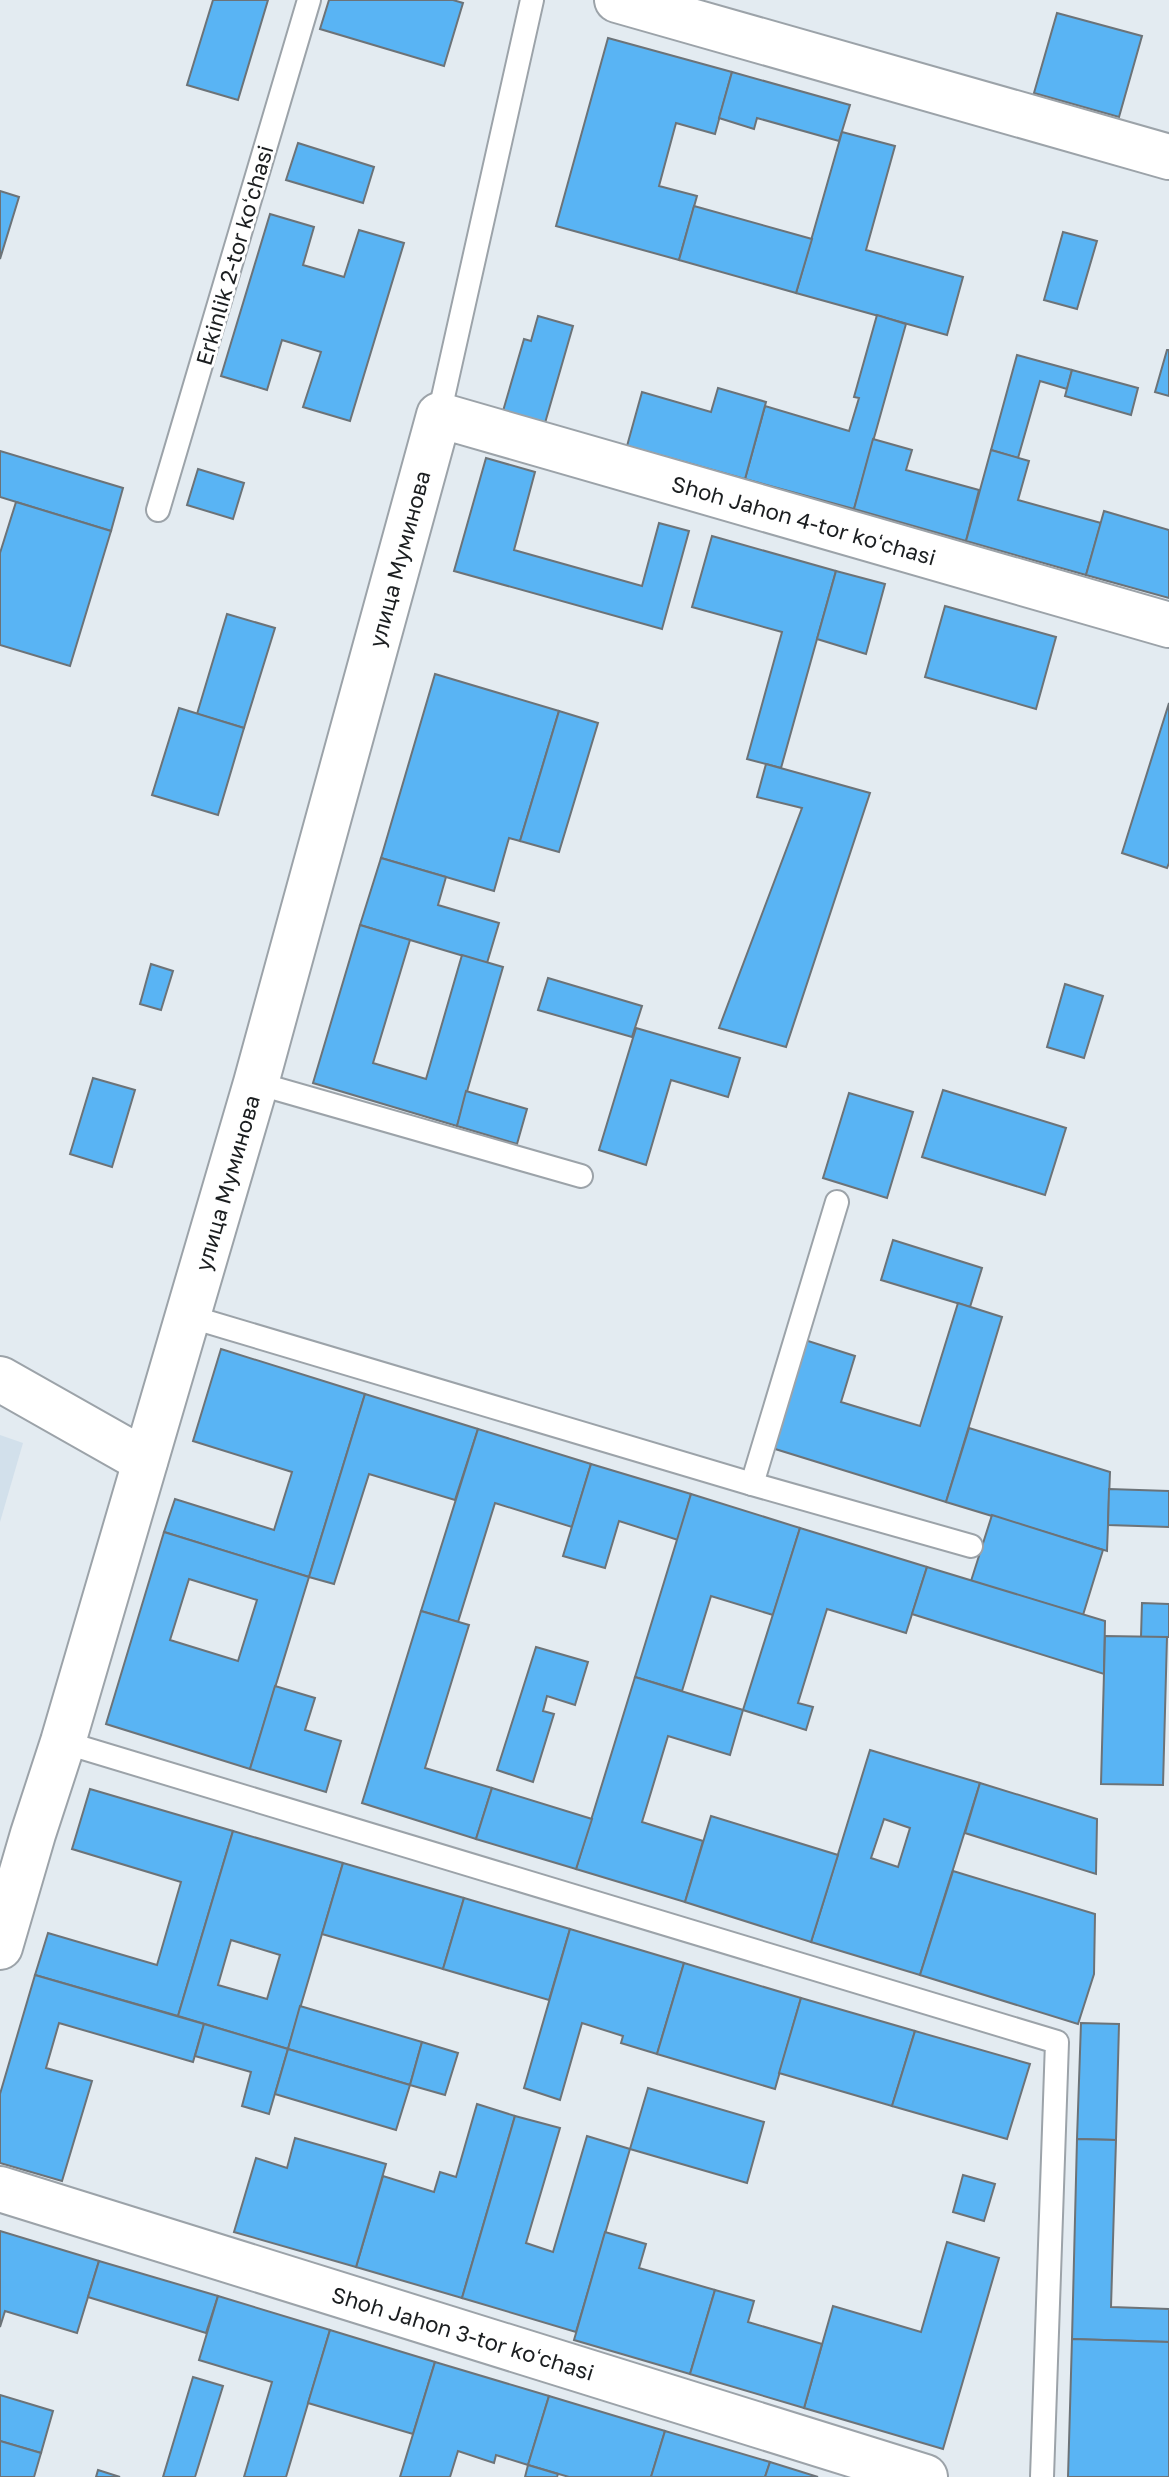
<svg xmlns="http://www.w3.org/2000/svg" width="1169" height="2477" font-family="'Golos Text',sans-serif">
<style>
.built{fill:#d2e0eb}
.building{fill:#59b4f4;stroke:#6c7378;stroke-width:2;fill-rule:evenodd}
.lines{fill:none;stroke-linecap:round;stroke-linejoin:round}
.lane-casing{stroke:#9ca3a9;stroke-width:26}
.street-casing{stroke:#9ca3a9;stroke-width:48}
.lane{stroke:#fff;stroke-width:22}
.street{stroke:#fff;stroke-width:44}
.labels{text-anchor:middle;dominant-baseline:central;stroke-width:6;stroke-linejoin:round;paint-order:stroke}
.street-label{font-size:22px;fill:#1b1e20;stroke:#fff}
</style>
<rect width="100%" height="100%" fill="#e3ebf1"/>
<path class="built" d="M0 1435 23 1443 0 1522Z"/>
<g class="building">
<path d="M213 0H268L238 100 187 85Z"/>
<path d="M329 0H453L463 3 444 66 320 29Z"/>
<path d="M1057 13 1142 36 1119 117 1034 93Z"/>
<path d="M608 38 732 72 715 134 676 123 659 186 697 196 679 260 556 226Z"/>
<path d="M732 72 850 105 839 141 757 118 754 129 719 118Z"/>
<path d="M842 132 895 146 866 250 963 277 947 335 796 293Z"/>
<path d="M298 143 374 167 363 203 286 180Z"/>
<path d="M0 191 19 197 0 259Z"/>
<path d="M694 206 812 239 796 293 679 260Z"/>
<path d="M270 214 314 227 303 265 344 277 359 230 404 243 350 421 303 407 321 352 282 340 267 390 221 376Z"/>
<path d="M1063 232 1097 241 1077 309 1044 300Z"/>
<path d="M877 315 906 324 854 509 745 479 765 406 849 431 859 398 854 397Z"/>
<path d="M538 316 573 326 545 423 503 411 524 339 531 341Z"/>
<path d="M1167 350H1169V396L1155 392Z"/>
<path d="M1017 355 1072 370 1067 389 1040 381 1018 458 991 450Z"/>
<path d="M1072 370 1138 388 1131 415 1065 396Z"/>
<path d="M718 388 766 402 745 479 627 446 642 392 711 412Z"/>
<path d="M873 439 912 450 906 470 979 490 966 541 854 509Z"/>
<path d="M991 450 1029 461 1018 500 1101 523 1086 575 966 541Z"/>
<path d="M0 451 123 488 111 531 0 497Z"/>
<path d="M486 458 535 472 514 550 642 586 659 523 689 531 662 629 454 571Z"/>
<path d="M198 469 244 483 233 519 187 505Z"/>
<path d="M16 502 111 531 70 666 0 645V553Z"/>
<path d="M1104 511 1169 530V598L1086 575Z"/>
<path d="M712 536 836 571 781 768 747 759 782 632 692 607Z"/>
<path d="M836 571 885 584 866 654 817 639Z"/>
<path d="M945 606 1056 637 1036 709 925 677Z"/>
<path d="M227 614 275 628 244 728 197 714Z"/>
<path d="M435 674 559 711 520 841 509 838 494 891 381 858Z"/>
<path d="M1169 703V863L1167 868 1122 853Z"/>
<path d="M179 708 244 728 218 815 152 795Z"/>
<path d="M559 711 598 723 559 852 520 841Z"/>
<path d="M766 764 870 793 786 1047 719 1028 802 808 757 797Z"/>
<path d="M381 858 446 877 438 905 499 923 487 963 360 925Z"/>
<path d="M360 925 410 940 373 1063 426 1079 462 955 503 967 457 1126 313 1083Z"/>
<path d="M151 964 173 971 161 1010 140 1004Z"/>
<path d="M548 978 642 1006 632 1037 538 1010Z"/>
<path d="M1065 984 1103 996 1084 1058 1047 1047Z"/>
<path d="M636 1028 740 1058 728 1097 671 1080 646 1165 599 1150Z"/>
<path d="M93 1078 135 1090 112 1167 70 1154Z"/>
<path d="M943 1090 1066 1128 1045 1195 922 1157Z"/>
<path d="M466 1091 527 1109 517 1144 457 1126Z"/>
<path d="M849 1093 913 1112 887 1198 823 1178Z"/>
<path d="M893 1240 982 1268 970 1307 881 1280Z"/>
<path d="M958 1303 1002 1317 946 1502 772 1448 805 1340 855 1356 841 1402 920 1426Z"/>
<path d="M221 1349 365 1394 309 1577 164 1532 175 1499 274 1530 292 1472 193 1441Z"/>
<path d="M365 1394 478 1429 455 1500 369 1474 334 1584 309 1577Z"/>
<path d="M969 1428 1110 1472 1107 1551 946 1502Z"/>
<path d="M478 1429 591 1464 572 1527 495 1503 458 1622 421 1611Z"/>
<path d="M591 1464 691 1494 678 1540 619 1521 605 1568 563 1556Z"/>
<path d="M1109 1489 1169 1491V1527L1108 1525Z"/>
<path d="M691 1494 800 1528 773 1615 711 1596 682 1691 635 1677Z"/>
<path d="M992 1515 1103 1550 1083 1615 971 1581Z"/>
<path d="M800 1528 927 1567 906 1633 827 1609 798 1703 813 1707 806 1730 743 1710Z"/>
<path d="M164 1532 309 1577 250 1769 106 1724ZM189 1579 257 1600 238 1661 170 1640Z"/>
<path d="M927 1567 1105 1621 1104 1674 912 1614Z"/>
<path d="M1142 1603 1169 1604V1637H1141Z"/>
<path d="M421 1611 469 1625 425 1768 492 1788 476 1839 362 1803Z"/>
<path d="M1105 1636 1167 1637 1163 1785 1101 1784Z"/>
<path d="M536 1647 588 1662 575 1705 547 1696 543 1711 554 1714 533 1782 497 1770Z"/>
<path d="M635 1677 743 1710 730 1755 668 1736 642 1822 703 1841 685 1902 576 1869Z"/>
<path d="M275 1686 315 1698 305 1730 341 1741 326 1792 250 1769Z"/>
<path d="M870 1750 980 1783 920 1975 811 1942ZM884 1819 910 1828 898 1867 871 1858Z"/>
<path d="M980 1783 1097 1819 1096 1874 965 1833Z"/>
<path d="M492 1788 592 1819 576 1869 476 1839Z"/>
<path d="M90 1789 233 1831 178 2016 35 1975 48 1933 157 1965 181 1882 72 1849Z"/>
<path d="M711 1816 838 1855 811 1942 685 1902Z"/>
<path d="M233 1831 343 1863 288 2049 178 2016ZM231 1940 280 1955 267 1999 218 1985Z"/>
<path d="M343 1863 464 1898 443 1969 322 1934Z"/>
<path d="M953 1871 1095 1914 1094 1974 1078 2024 920 1975Z"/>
<path d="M464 1898 570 1929 549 2000 443 1969Z"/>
<path d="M570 1929 684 1963 657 2054 621 2043 623 2036 582 2023 560 2100 524 2088Z"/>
<path d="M684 1963 801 1998 775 2089 657 2054Z"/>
<path d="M35 1975 204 2024 193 2062 59 2023 46 2068 92 2081 62 2181 0 2163V2094Z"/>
<path d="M801 1998 915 2031 892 2106 779 2073Z"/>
<path d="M300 2006 422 2042 410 2085 288 2049Z"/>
<path d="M1081 2023 1119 2024 1116 2140 1077 2139Z"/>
<path d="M204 2024 288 2049 269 2114 242 2106 251 2072 195 2056Z"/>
<path d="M915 2031 1030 2064 1007 2139 892 2106Z"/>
<path d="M422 2042 458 2053 445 2095 410 2085Z"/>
<path d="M288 2049 410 2085 396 2130 275 2094Z"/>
<path d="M648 2088 764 2122 747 2183 630 2149Z"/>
<path d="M477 2104 515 2116 462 2298 356 2267 383 2176 434 2192 440 2172 456 2177Z"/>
<path d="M515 2116 560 2128 526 2243 553 2252 587 2136 630 2149 576 2332 462 2298Z"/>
<path d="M295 2138 386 2164 356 2267 234 2232 256 2158 287 2168Z"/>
<path d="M1077 2139 1116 2140 1111 2307 1169 2309V2342L1072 2339Z"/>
<path d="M963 2175 995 2184 984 2221 953 2212Z"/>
<path d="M0 2231 99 2261 77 2333 5 2311 0 2327Z"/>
<path d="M605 2232 646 2244 639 2268 715 2290 690 2374 574 2340Z"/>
<path d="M947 2242 999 2258 943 2449 804 2408 833 2306 921 2332Z"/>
<path d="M99 2261 218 2296 206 2333 88 2297Z"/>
<path d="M715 2290 754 2301 748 2322 822 2344 804 2408 690 2374Z"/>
<path d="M218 2296 330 2330 286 2477H244L272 2382 199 2360Z"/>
<path d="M330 2330 435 2362 413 2434 308 2403Z"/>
<path d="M1072 2339 1169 2342V2477H1068Z"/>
<path d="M435 2362 549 2396 528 2465 496 2455 494 2463 458 2451 450 2477H400Z"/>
<path d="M193 2377 223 2386 195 2477H163Z"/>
<path d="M0 2395 53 2411 41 2453 0 2441Z"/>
<path d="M549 2396 665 2431 651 2477H569L528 2465Z"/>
<path d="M665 2431 770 2462 765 2477H651Z"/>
<path d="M0 2441 41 2453 34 2477H0Z"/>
<path d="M770 2462 818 2477H765Z"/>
<path d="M528 2465 558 2474 557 2477H525Z"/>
<path d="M98 2470 120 2477H96Z"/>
</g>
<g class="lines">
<defs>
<g id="lane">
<path d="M439 415 532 0"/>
<path d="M158 510 309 0"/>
<path d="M256 1083 581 1176"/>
<path d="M188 1316 752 1484 971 1546"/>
<path d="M752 1484 837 1202"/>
<path d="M63 1742 1057 2042 1042 2477"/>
</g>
<g id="street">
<path d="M617 0 1169 157"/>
<path d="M0 1379 145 1461"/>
<path d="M0 1947 33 1834 63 1742 256 1083 439 415 1169 625"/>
<path d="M0 2189 925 2477"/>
</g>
</defs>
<use href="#lane" class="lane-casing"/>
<use href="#street" class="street-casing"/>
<use href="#lane" class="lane"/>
<use href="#street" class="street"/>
</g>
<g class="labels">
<g class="street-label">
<text transform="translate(234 255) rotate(-74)">Erkinlik 2-tor koʻchasi</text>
<text transform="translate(804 520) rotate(16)">Shoh Jahon 4-tor koʻchasi</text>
<text transform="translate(399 559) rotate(-75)">улица Муминова</text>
<text transform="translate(227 1183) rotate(-74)">улица Муминова</text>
<text transform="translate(463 2333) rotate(17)">Shoh Jahon 3-tor koʻchasi</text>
</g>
</g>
</svg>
